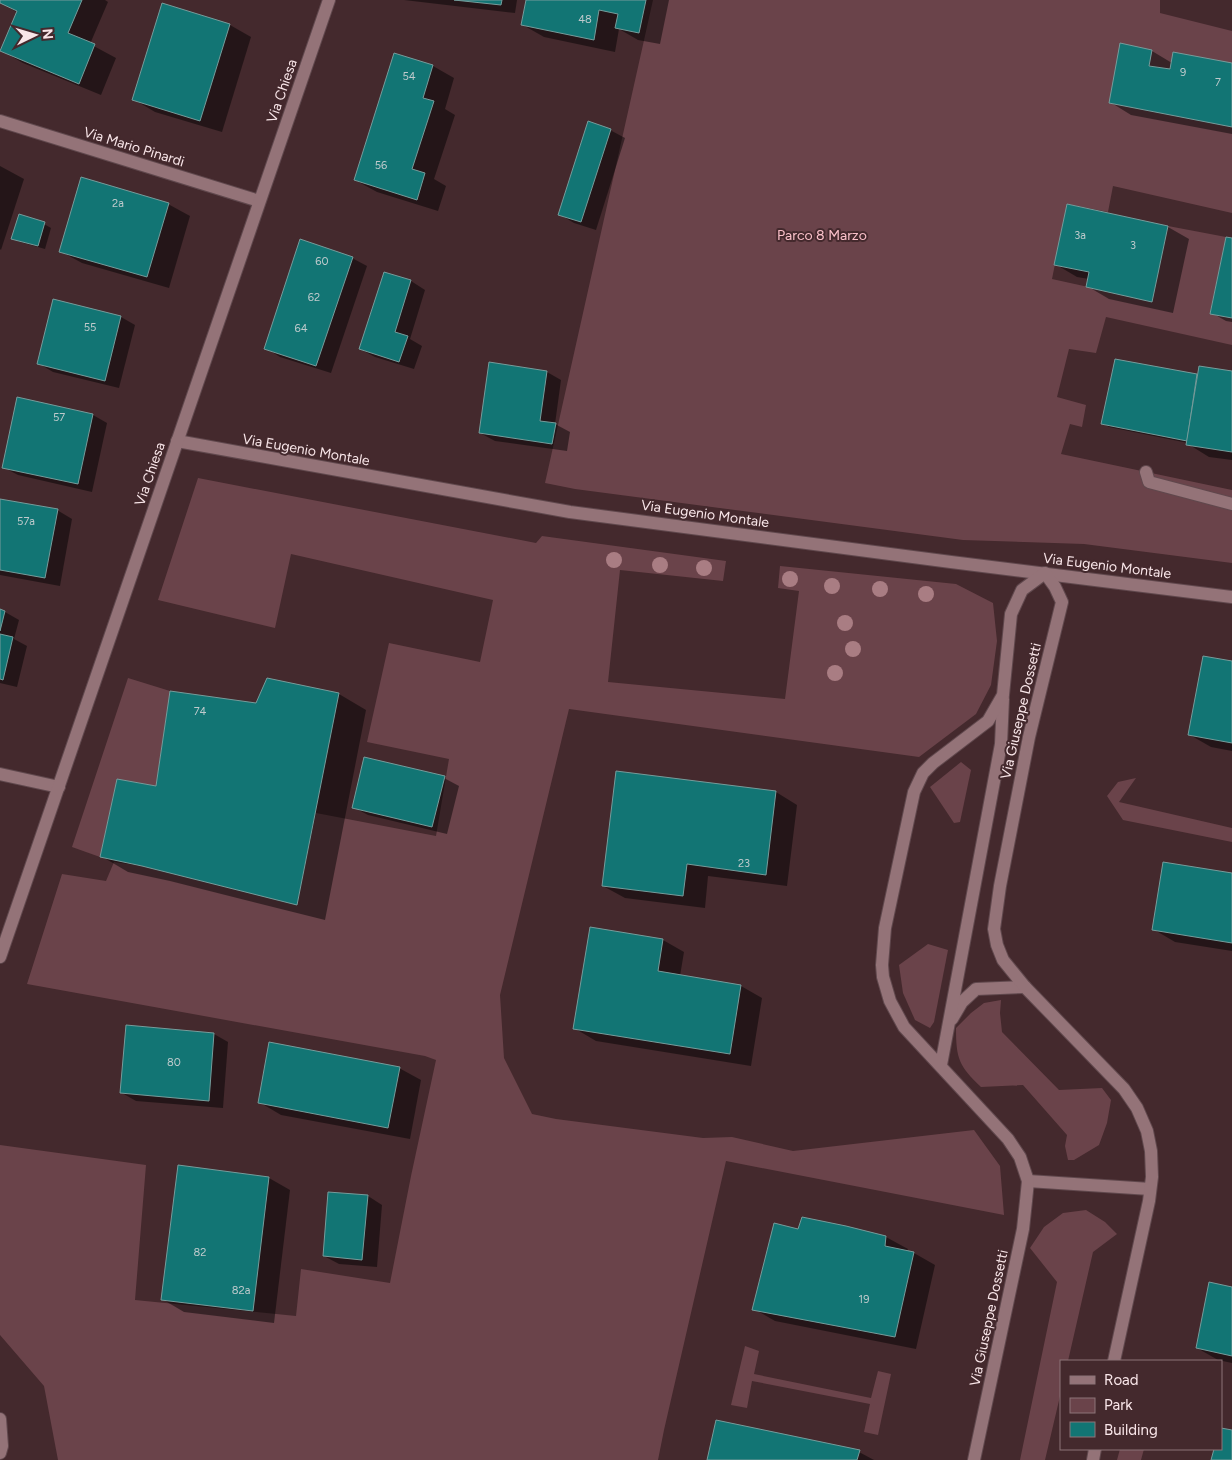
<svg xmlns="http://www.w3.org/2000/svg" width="1232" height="1460" font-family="Figtree,sans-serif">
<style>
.green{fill:#6a434a}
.shadow{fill:#0007}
.building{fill:#127574;stroke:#769c9b}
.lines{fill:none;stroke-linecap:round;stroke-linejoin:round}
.lane-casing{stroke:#60484d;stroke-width:14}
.street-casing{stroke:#60484d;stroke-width:14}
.lane{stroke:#947378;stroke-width:12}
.street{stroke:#947378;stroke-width:12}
.tree{fill:#a97d83}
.labels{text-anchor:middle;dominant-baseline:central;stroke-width:4;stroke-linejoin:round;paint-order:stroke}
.number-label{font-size:11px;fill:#bfcacc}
.street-label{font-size:14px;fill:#f9e6e9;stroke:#44292d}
.park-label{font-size:14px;fill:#fbc1ca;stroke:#44292d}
</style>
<rect width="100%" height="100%" fill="#44292d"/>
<g class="green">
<path d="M653 0H1160V13L1232 31V213L1113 186 1108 212 1067 204 1052 279 1152 301 1168 226 1226 237 1210 313 1232 318V345L1106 317 1096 353 1069 349 1057 397 1086 405 1082 427 1070 424 1061 454 1232 490V563L1084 544 963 540 575 489 545 483Z"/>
<path d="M198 478 536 543 542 536 726 561 723 581 620 570 608 682 785 699 799 591 778 588 780 566 956 584 993 603 997 641 991 685 976 714 919 757 569 709 500 995 504 1058 532 1114 556 1119 703 1138 732 1137 793 1151 974 1130 1000 1166 1004 1215 726 1161 664 1430 658 1460H58L44 1386 0 1335V1145L146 1165 135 1300 296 1316 301 1269 390 1283 411 1176 436 1060 425 1056 27 984 62 874 106 881 114 862 142 866 297 905 316 813 436 836 449 759 367 742 389 643 480 662 493 600 291 554 275 628 158 600Z"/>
<path d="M128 678 170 691 156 786 117 779 100 857 72 847Z"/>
<path d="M961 762 971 770 960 822 954 823 930 787Z"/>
<path d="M1136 778 1119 802 1232 828V842L1123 820 1107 796 1118 782Z"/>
<path d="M928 944 948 950 934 1022 930 1028 915 1020 903 993 899 965Z"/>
<path d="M1001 1000 1000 1013 1002 1032 1059 1090 1102 1088 1111 1100 1107 1123 1099 1145 1074 1160H1068L1065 1146 1067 1135 1023 1085 981 1087C959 1066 956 1059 956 1028L971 1013 984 1003Z"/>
<path d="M1086 1210 1105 1222 1117 1234 1093 1252 1068 1361H1061V1392L1045 1460H1020L1057 1282 1030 1248 1044 1227 1063 1213Z"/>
<path d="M745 1346 759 1351 754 1374 871 1398 878 1371 891 1374 878 1435 864 1432 870 1404 752 1381 747 1408 731 1405Z"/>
<path d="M1120 1449H1144L1141 1460H1117Z"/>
</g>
<g class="shadow">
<path d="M0 0H105L108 2 90 44 116 58 101 95 23 63 2 51 18 13 0 2Z"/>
<path d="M404 0H517L515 13Z"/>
<path d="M528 0H669L660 44 638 40 619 29 615 52 544 37 523 25Z"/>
<path d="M163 4 230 25 251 37 222 132 155 112 133 99Z"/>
<path d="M1152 51 1172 63 1232 65V134L1131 115 1110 102Z"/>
<path d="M395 54 433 66 454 78 445 109 455 115 434 179 446 186 438 211 377 192 355 180Z"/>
<path d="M610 130 625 138 596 230 574 223 559 214Z"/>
<path d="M0 166 24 179 1 250 0 249Z"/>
<path d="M168 204 190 216 169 288 82 263 60 251Z"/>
<path d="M1068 205 1168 227 1189 239 1173 313 1109 299 1087 286 1089 279 1077 277 1055 264Z"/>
<path d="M44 224 51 228 45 249 20 242 13 238Z"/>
<path d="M1232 239V322L1226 321 1212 313Z"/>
<path d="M352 258 367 266 331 373 280 357 266 348Z"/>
<path d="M384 273 411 281 425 290 410 339 422 346 414 369 375 357 360 349Z"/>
<path d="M121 317 135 325 119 388 53 372 38 363Z"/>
<path d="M1116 360 1198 376 1232 372V460L1209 457 1188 444V443L1109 427 1102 423Z"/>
<path d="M547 372 561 380 555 424 570 432 567 451 495 441 480 433Z"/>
<path d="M93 415 107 423 92 492 18 475 3 467Z"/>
<path d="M0 500 57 510 72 519 60 586 0 575Z"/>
<path d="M0 611 5 612 19 620 14 639 27 646 17 687 0 683Z"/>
<path d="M1232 662V751L1211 747 1190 735Z"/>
<path d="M339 694 366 710 325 920 170 881 128 872 101 856 157 787 257 704Z"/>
<path d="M444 778 459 786 447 834 368 815 353 807Z"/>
<path d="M776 792 797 805 787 886 708 876 705 908 625 898 603 886Z"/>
<path d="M1232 874V951L1175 942 1153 929Z"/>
<path d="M663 940 684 952 680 976 741 986 762 998 751 1066 596 1041 574 1028Z"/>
<path d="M214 1034 228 1042 223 1108 136 1101 122 1093Z"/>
<path d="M399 1068 421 1080 410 1139 281 1115 259 1102Z"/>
<path d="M179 1166 269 1178 290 1190 274 1323 184 1312 162 1299Z"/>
<path d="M329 1193 368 1196 382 1205 377 1267 339 1264 324 1256Z"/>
<path d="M803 1219 886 1237 908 1249 907 1252 914 1253 935 1265 916 1349 775 1321 754 1309 799 1231Z"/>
<path d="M1232 1288V1363L1218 1360 1197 1348Z"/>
<path d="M859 1452 874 1460H708Z"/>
</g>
<g class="building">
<path d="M0 0H82L68 33 95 44 79 84 0 51 17 11 0 3Z"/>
<path d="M454 0H502L501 5Z"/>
<path d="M526 0H646L639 33 615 28 618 14 599 10 594 40 521 25Z"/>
<path d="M162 3 230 24 200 121 132 100Z"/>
<path d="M1120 43 1152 50 1149 66 1170 69 1173 52 1232 63V127L1109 103Z"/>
<path d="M394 53 433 65 423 98 434 101 412 169 425 173 417 200 354 180Z"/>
<path d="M588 121 611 129 581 222 558 215Z"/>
<path d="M81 177 169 203 147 277 59 252Z"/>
<path d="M1067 204 1168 226 1152 302 1086 287 1089 272 1054 265Z"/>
<path d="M19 214 45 222 38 246 11 239Z"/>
<path d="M1226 237 1232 238V318L1210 314Z"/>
<path d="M300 239 353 257 316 366 264 349Z"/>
<path d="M384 272 411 280 395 332 408 336 399 362 359 349Z"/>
<path d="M53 299 121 316 105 381 37 364Z"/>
<path d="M1115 359 1197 374 1187 441 1101 424Z"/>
<path d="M489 362 547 371 540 421 556 423 552 444 479 433Z"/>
<path d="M1199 366 1232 371V452L1186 445Z"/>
<path d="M17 397 93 414 78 484 2 468Z"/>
<path d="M0 499 58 509 45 578 0 570Z"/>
<path d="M0 609 5 611 0 631Z"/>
<path d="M0 634 13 637 3 680 0 679Z"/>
<path d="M1203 656 1232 661V743L1188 735Z"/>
<path d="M267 678 339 693 297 905 142 866 100 857 117 779 156 786 170 691 256 703Z"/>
<path d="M364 757 445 776 432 827 352 808Z"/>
<path d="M616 771 776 791 766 875 687 864 683 896 602 886Z"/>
<path d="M1163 862 1232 873V943L1152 930Z"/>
<path d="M590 927 663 939 658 971 741 985 730 1054 573 1029Z"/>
<path d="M126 1025 214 1033 209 1101 120 1093Z"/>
<path d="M269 1042 400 1067 388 1128 258 1103Z"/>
<path d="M178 1165 269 1177 253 1311 161 1300Z"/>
<path d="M328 1192 368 1195 362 1260 323 1256Z"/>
<path d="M802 1217 846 1226 886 1236 885 1246 914 1252 895 1337 752 1310 774 1223 798 1229Z"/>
<path d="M1209 1282 1232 1287V1356L1196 1348Z"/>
<path d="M716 1420 860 1450 857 1460H707Z"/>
<path d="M1221 1428 1232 1430V1460H1211L1214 1449H1221Z"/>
</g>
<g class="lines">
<defs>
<path id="lane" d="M1146 472 1149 482 1232 504"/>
<g id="street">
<path d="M0 121 259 201"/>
<path d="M177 441 570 512 951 562 1232 597"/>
<path d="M0 774 59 787"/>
<path d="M0 957 329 0"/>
<path d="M952 1019 962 1002 976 989 1025 987"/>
<path d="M941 1065 1001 744 1003 699"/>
<path d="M1028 1181 1150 1189"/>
<path d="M0 1419 2 1446 0 1453"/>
<path d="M974 1460 1023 1229 1026 1201 1028 1181 1020 1157 1008 1139 904 1027 890 1001 883 977 882 965 885 928 914 792 923 773 933 763 988 721 1003 695 1011 614 1022 590 1045 573 1055 587 1062 602 1029 737 1000 886 994 929 997 945 1003 960 1025 987 1124 1089 1137 1108 1147 1131 1151 1151 1152 1177 1149 1201 1114 1361"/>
<path d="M1093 1460 1095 1449"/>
</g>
</defs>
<use href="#lane" class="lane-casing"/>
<use href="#street" class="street-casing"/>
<use href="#lane" class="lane"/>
<use href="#street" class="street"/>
</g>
<g class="tree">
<circle cx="614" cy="560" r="8"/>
<circle cx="660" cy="565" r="8"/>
<circle cx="704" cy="568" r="8"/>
<circle cx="790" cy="579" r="8"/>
<circle cx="832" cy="586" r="8"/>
<circle cx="880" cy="589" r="8"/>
<circle cx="926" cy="594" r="8"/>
<circle cx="845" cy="623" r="8"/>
<circle cx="853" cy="649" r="8"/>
<circle cx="835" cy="673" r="8"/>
</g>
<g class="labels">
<g class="number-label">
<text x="585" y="19">48</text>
<text x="1183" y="72">9</text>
<text x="409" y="76">54</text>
<text x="1218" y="82">7</text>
<text x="381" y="165">56</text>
<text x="118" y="203">2a</text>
<text x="1080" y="235">3a</text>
<text x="1133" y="245">3</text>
<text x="322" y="261">60</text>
<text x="314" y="297">62</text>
<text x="90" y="327">55</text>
<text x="301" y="328">64</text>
<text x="59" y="417">57</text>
<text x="26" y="521">57a</text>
<text x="200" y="711">74</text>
<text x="744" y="863">23</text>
<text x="174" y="1062">80</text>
<text x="200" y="1252">82</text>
<text x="241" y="1290">82a</text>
<text x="864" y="1299">19</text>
</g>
<g class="street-label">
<text transform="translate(282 91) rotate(-71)">Via Chiesa</text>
<text transform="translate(134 147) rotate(17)">Via Mario Pinardi</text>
<text transform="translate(306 450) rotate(10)">Via Eugenio Montale</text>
<text transform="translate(150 474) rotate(-71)">Via Chiesa</text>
<text transform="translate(705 514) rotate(8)">Via Eugenio Montale</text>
<text transform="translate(1107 566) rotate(7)">Via Eugenio Montale</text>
<text transform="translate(1021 711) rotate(-77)">Via Giuseppe Dossetti</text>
<text transform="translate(989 1318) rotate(-78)">Via Giuseppe Dossetti</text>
</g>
<g class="park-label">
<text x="822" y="235">Parco 8 Marzo</text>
</g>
</g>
<rect x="1060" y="1360" width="162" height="90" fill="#44292d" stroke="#8c7578"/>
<rect x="1070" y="1376" width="25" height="8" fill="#947378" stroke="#8c7578"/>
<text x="1104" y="1385" font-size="15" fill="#f9e6e9">Road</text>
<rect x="1070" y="1398" width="25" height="15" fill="#6a434a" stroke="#8c7578"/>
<text x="1104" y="1410" font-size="15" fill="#f9e6e9">Park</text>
<rect x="1070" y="1422" width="25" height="15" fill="#127574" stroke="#8c7578"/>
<text x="1104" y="1435" font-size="15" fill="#f9e6e9">Building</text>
<g transform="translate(35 35) rotate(85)" stroke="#44292d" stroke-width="4" paint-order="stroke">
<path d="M0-4L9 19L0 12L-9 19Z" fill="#f9e6e9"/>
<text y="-8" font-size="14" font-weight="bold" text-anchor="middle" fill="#f9e6e9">N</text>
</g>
</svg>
